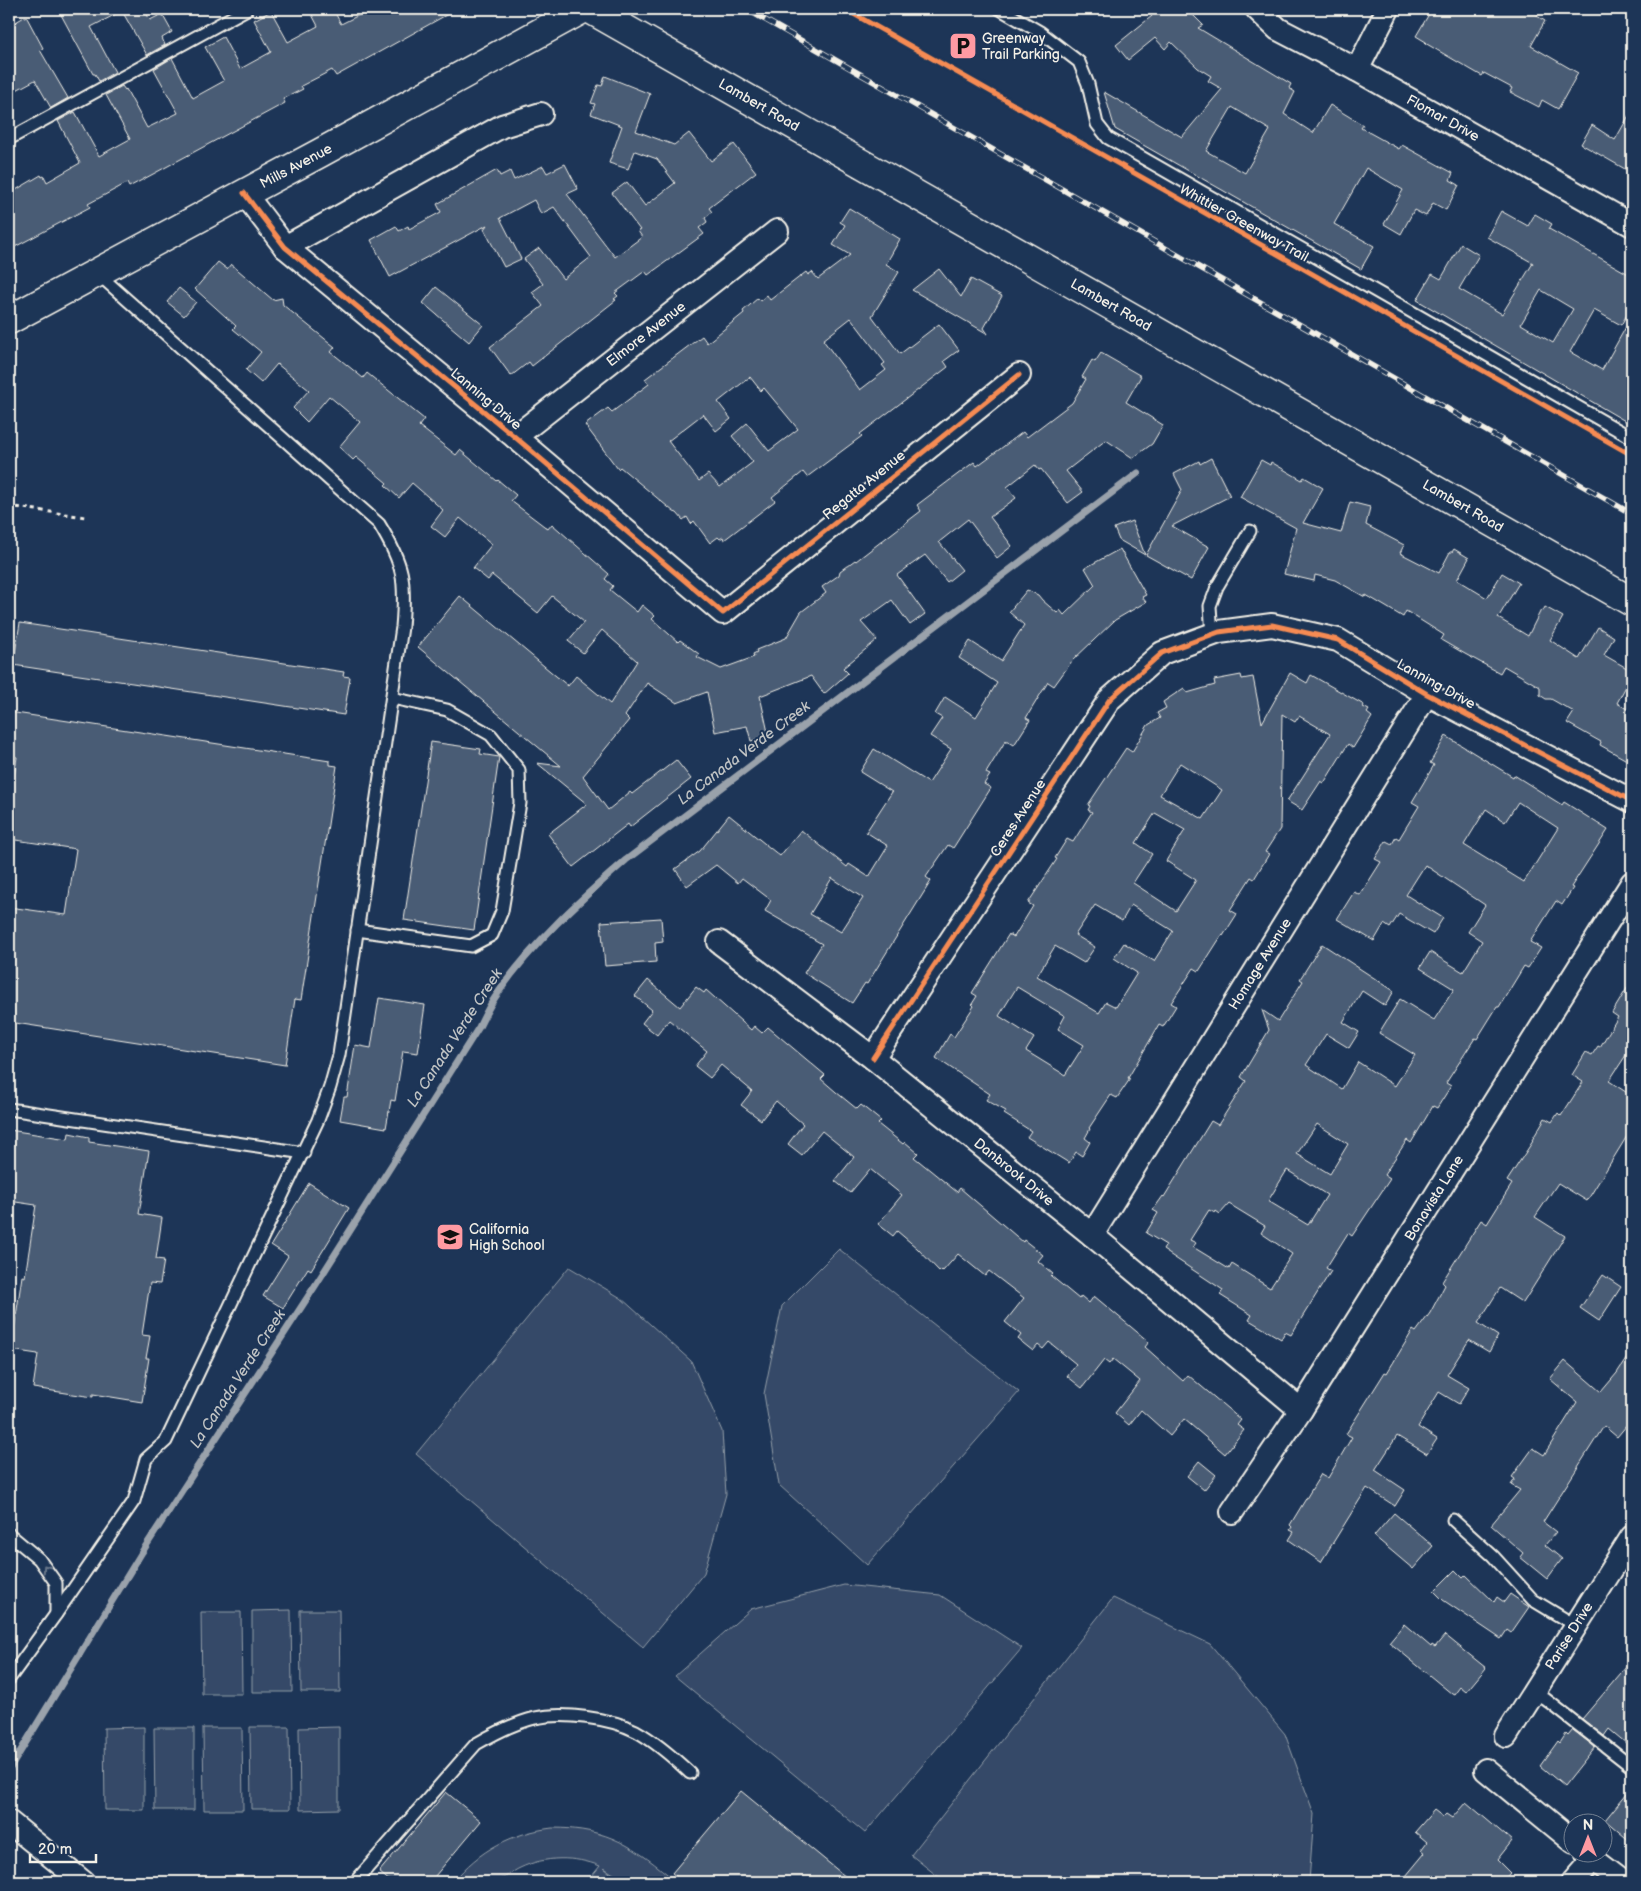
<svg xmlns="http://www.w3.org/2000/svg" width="1641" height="1891" font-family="'Balsamiq Sans',sans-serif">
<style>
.green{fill:#354a67;stroke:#949ea8}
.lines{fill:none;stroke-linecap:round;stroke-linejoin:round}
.stream{stroke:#9aa2ab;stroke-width:7}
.building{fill:#485b74;stroke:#f4f1e8;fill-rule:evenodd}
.lane-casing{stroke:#f4f1e8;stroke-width:15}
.street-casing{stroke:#f4f1e8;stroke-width:26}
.secondary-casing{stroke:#f4f1e8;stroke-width:31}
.path{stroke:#f4f1e8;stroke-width:3;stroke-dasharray:4 4;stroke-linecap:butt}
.lane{stroke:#1d3557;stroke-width:11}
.street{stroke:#1d3557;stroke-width:22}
.secondary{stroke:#1d3557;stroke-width:28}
.rail-casing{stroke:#f4f1e8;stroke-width:5.5}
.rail{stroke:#1d3557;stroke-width:4;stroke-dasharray:11;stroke-linecap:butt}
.cycleway-casing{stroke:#1d3557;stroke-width:8}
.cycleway{stroke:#f68b52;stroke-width:5}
.oneway{stroke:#68778a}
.labels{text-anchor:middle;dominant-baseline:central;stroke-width:4;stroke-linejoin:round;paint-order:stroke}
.poi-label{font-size:14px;fill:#f4f1e8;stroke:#1d3557;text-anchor:start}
.street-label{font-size:14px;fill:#f4f1e8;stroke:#1d3557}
.water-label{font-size:15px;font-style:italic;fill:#c0c3c4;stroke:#1d3557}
</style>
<rect width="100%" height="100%" fill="#1d3557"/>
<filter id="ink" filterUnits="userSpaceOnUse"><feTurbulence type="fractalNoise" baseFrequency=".02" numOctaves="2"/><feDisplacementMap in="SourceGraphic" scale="10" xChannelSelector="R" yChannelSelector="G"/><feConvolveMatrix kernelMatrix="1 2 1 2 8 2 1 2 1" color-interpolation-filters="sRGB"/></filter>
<g filter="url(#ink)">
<g class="green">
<path d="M839 1249 1019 1392 867 1565 779 1485 764 1394 782 1306Z"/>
<path d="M569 1267 621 1298 691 1361 722 1431 726 1494 704 1573 643 1647 416 1454Z"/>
<path d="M844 1585 940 1595 1022 1648 865 1833 675 1676 751 1609Z"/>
<path d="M1113 1598 1210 1644 1285 1734 1314 1814 1309 1882H945L911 1855Z"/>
<path d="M291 1610 292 1692H252V1611Z"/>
<path d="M300 1610H339L340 1692H301Z"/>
<path d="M201 1612H241L242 1694H202Z"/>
<path d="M144 1727V1810H105L104 1728Z"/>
<path d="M250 1727H289L290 1809H251Z"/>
<path d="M339 1727V1809L300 1810 299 1728Z"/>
<path d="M154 1728H194V1810H155Z"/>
<path d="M203 1728H242L243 1810H204Z"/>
<path d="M552 1828C610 1828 634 1847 677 1882H627L604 1868 621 1882H587L600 1866C575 1856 545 1856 520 1868 513 1871 501 1881 496 1882 488 1885 463 1882 453 1882 479 1850 512 1833 552 1828Z"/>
</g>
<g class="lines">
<path class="stream" d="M9 1770 142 1552 315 1286 479 1027C484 1017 489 1006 496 996 531 944 579 901 626 860L1138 473"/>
</g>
<g class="building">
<path d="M58 9H144L150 20 162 14 172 32 162 38 165 45 147 55 122 11 91 27 115 72 99 81 95 74H93Z"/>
<path d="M309 9H333L341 24 371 9H457L336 76 332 70 301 86 303 89 283 99 285 103 129 187 127 183 88 204 90 207 9 250V194L41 175 42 177 44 176 47 182 80 163 58 121 75 112 99 156 130 139 106 95 122 86 125 90 126 89 147 128 178 113 154 69 172 58 193 98 224 81 205 47 223 37 240 69 271 52 254 20 271 11 288 42 318 26Z"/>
<path d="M1146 9H1187L1203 25 1198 28 1291 84 1289 88 1295 92 1284 114 1313 133 1330 105 1363 125 1361 128 1399 149 1402 145 1453 173 1450 180 1459 185 1446 210 1433 203 1426 216 1414 210 1401 234 1384 224 1403 190 1366 168 1334 224 1374 246 1361 269 1115 129 1104 92 1182 137 1222 89 1208 81 1211 76 1198 68 1171 42 1165 49 1155 38 1128 60 1116 45 1152 16ZM1232 107 1270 130 1245 173 1206 151Z"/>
<path d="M1432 9H1541L1537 16 1545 21 1531 46 1578 73 1558 109 1542 100 1539 107 1510 92 1512 88 1484 73 1482 76 1425 43 1426 42 1416 36Z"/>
<path d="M26 16 43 48 40 50 68 98 51 108 35 80 9 94V26Z"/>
<path d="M605 76 650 94 636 131 674 145 689 133 711 161 734 144 756 172 709 208 712 212 705 218 707 222 699 228 704 234 648 275 645 271 615 293 618 296 614 299 616 300 532 366 529 362 511 376 490 347 543 306 532 292 543 284 524 259 539 248 563 279 591 257 554 207 541 214 534 200 500 218 521 259 504 267 484 229 487 225 390 277 371 240 396 226 399 231 408 226 409 229 441 212 437 204 497 170 500 176 510 171 514 180 543 166 547 173 565 164 578 189 567 194 615 257 642 237 638 231 640 230 612 193 627 182 645 206 675 183 657 159 635 151 628 169 609 163 622 126 591 114 595 104 591 103 598 85 602 86Z"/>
<path d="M1632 110V173L1581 144 1592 125 1615 140Z"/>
<path d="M849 208 900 239 886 264 899 272 872 316 900 354 939 324 959 350 944 361 948 367 860 434 862 436 807 477 803 472 772 497 775 501 724 540 723 537 720 539 718 537 710 543 694 521 691 524 687 517 683 520 677 513 674 512 620 467 618 469 585 425 608 408 612 412 649 384 645 379 702 336 707 343 744 313 743 311 758 298 760 301 767 295 770 300 806 272 808 275 812 272 818 279 850 255 833 245 845 225 840 222ZM851 318 885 363 882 365 886 370 860 390 823 340ZM750 377 761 391 764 388 798 429 769 451 747 423 732 436 753 462 720 487 708 474 699 481 668 441 703 414 716 431 731 419 718 402Z"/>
<path d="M1501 211 1528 226 1535 214 1552 224 1549 229 1632 276V306L1621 325 1594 310 1570 352 1602 370 1632 316V425L1417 300 1432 274 1441 279 1461 244 1479 255 1459 289 1502 314 1533 263 1487 237ZM1541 290 1573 309 1553 343 1521 324Z"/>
<path d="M218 262 227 269 231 264 273 300 282 298 283 305 335 347 331 352 363 378 367 373 424 419 419 426 456 455 460 450 497 481 498 480 516 495 511 501 548 529 552 524 609 574 605 579 613 586 610 590 637 612 642 605 655 616 652 619 678 642 680 640 699 654 697 657 721 669 754 657 753 654 757 652 756 650 786 638 801 612 826 593 822 587 839 575 840 571 855 560 856 561 921 511 917 505 974 462 977 466 1023 432 1027 437 1072 403 1086 379 1082 377 1092 360 1095 362 1101 353 1141 376 1126 402 1163 425 1152 444 1133 458 1106 440 1066 471 1083 492 1068 503 1041 469 1039 470 1035 465 1007 487 1016 498 990 517 1012 546 997 558 968 519 939 542 962 570 947 582 925 555 897 575 925 614 910 625 892 600 861 622 877 640 843 668 848 673 824 694 811 676 760 696 769 737 751 741 747 726 715 732 707 692 677 703 647 683 625 716 629 720 583 776 608 810 630 792 632 794 676 760 691 779 630 827 628 824 573 867 548 834 587 804 537 763 561 766 418 647 460 596 568 686 576 676 610 704 637 661 602 630 583 653 568 641 584 622 552 596 538 613 492 575 488 580 473 568 492 544 460 518 445 537 431 526 443 510 412 483 399 498 385 485 387 483 356 457 353 460 339 447 360 422 329 396 307 422 293 408 309 390 277 364 261 383 246 370 261 352 233 329 236 326 195 289Z"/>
<path d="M939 269 961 297 971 279 1002 296 984 328 988 334 912 290Z"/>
<path d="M436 287 483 325 469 342 423 303Z"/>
<path d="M179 288 196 302 184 316 167 302Z"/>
<path d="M1211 458 1230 496 1172 526 1209 547 1191 580 1146 555 1182 490 1174 474 1199 461 1200 464Z"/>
<path d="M1261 460 1270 465 1271 462 1302 480 1304 477 1323 488 1303 523 1341 533 1350 502 1370 507 1366 525 1404 545 1400 553 1439 573 1450 552H1452L1454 549 1469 558 1457 580 1487 598 1502 573 1519 583 1498 618 1528 636 1541 610 1543 611 1545 607 1563 617 1550 640 1579 659 1598 627 1614 637 1604 655 1632 671V675L1617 703 1632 712V763L1600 745 1601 742 1567 723 1574 712 1551 699H1546L1540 695V687L1504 666 1500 673 1465 654 1441 640 1444 635 1406 611 1403 617 1366 595 1365 597 1335 580 1315 575 1314 581 1284 574 1296 528 1240 497Z"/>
<path d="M1132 521 1145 555 1119 540 1114 528Z"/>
<path d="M1120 549 1146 595 1142 597 1146 602 1115 620 1072 661 1054 686 1048 682 1026 718 1030 720 1014 745 1006 740 986 773 990 775 984 784 991 788 955 845 953 848 948 845 926 877 931 881 867 984 865 983 852 1003 804 973 822 944 765 911 771 900 742 878 738 883 716 865 687 886 675 869 700 851 729 815 780 856 801 830 847 867 849 864 869 877 888 846 866 832 892 792 860 772 874 749 929 783 951 749 930 736 942 718 935 714 945 697 976 717 997 683 959 658 970 641 1001 661 1024 625 1009 612 1027 590 1038 595 1042 600 1057 613 1060 610 1064 615 1095 585 1085 568ZM832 878 863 898 841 932 810 914Z"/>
<path d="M20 623 344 672 343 676 350 677 344 715 13 665Z"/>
<path d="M1290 673 1307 683 1311 675 1364 705 1363 707 1369 710 1367 713 1372 717 1353 748 1348 744 1324 783 1321 781 1302 810 1287 801 1330 734 1299 716 1295 722 1282 714 1280 829 1265 852 1269 854 1254 879 1251 877 1230 910 1237 914 1223 936 1222 935 1199 971 1194 968 1171 1003 1176 1006 1163 1027 1159 1025 1128 1078 1130 1079 1117 1098 1111 1095 1089 1128 1090 1129 1085 1138 1090 1142 1082 1156 1076 1152 1069 1163 1027 1137 1031 1131 1004 1114 1006 1111 986 1100 990 1094 936 1058 950 1034 954 1037 974 1006 972 1004 977 996 972 993 1009 934 1014 937 1033 906 1028 903 1057 859 1055 858 1067 839 1073 842 1092 812 1088 810 1090 806 1088 805 1126 748 1132 752 1148 725 1160 718 1157 713 1166 708 1163 702 1184 688 1187 693 1215 685 1214 680 1241 675 1242 679 1253 677 1262 723ZM1180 763 1222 790 1203 819 1160 795ZM1155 813 1185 830 1166 861 1196 880 1176 911 1133 883 1152 854 1136 843ZM1095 905 1122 921 1131 905 1173 931 1154 961 1124 943 1114 958 1137 973 1116 1007 1106 1002 1099 1013 1037 976 1055 946 1084 963 1095 947 1075 935ZM1017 987 1065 1016 1058 1029 1084 1045 1065 1075 1026 1051 1034 1038 999 1016Z"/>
<path d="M9 712 330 761V765L337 766 301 1000 295 999 285 1065 9 1022V907L66 915 76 849 9 839V810L17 757 9 756Z"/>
<path d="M1446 736 1513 777 1514 775 1562 805 1564 802 1608 830 1571 887 1573 888 1562 905 1556 901 1530 942 1541 948 1528 968 1524 966 1499 1007H1497L1477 1039 1475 1038 1446 1083 1451 1086 1437 1108 1433 1106 1411 1143 1407 1140 1384 1175 1390 1179 1352 1236 1348 1233 1326 1268 1331 1271 1291 1335 1285 1332 1281 1339 1249 1320 1252 1315 1220 1295 1223 1290 1163 1250 1166 1245 1146 1233 1158 1213 1153 1210 1163 1196 1164 1197 1211 1121 1218 1125 1246 1081 1241 1077 1269 1030 1262 1010 1278 1021 1303 981 1300 979 1322 944 1394 991 1385 1006 1362 991 1343 1022 1359 1032 1349 1048 1326 1034 1306 1065 1342 1089 1358 1062 1395 1086 1415 1055 1379 1033 1400 999 1434 1020 1454 989 1420 968 1430 952 1463 972 1482 941 1468 932 1485 905 1425 865 1406 895 1443 918 1433 934 1399 914 1390 928 1384 924 1374 941 1337 919 1354 892 1360 895 1381 862 1375 859 1386 841 1392 844 1396 837 1399 839 1419 806 1412 802 1434 765 1430 763ZM1518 802 1558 828 1524 882 1464 845 1486 809 1505 822ZM1317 1124 1348 1144 1330 1174 1297 1154ZM1287 1170 1327 1195 1308 1225 1268 1201ZM1229 1204 1265 1226 1261 1233 1292 1254 1270 1288 1232 1264 1229 1269 1193 1247 1196 1243 1190 1240 1209 1210 1215 1213 1216 1211 1220 1214Z"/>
<path d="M431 742 481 749 480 754 499 757 474 930 404 920Z"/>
<path d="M661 918 663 942 655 943 656 962 605 966 601 922Z"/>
<path d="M648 980 680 1007 696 987 704 993 706 990 751 1030 754 1026 762 1033 768 1027 825 1075 821 1079 836 1092 857 1109 861 1105 881 1121 878 1124 903 1144 905 1142 918 1153 914 1157 957 1192 960 1188 1023 1242 1024 1240 1043 1255 1038 1261 1053 1274 1051 1276 1079 1299 1081 1296 1089 1303 1094 1296 1149 1342 1145 1347 1183 1381 1188 1375 1241 1420 1237 1425 1244 1430 1225 1454 1184 1419 1170 1436 1141 1410 1129 1425 1115 1413 1140 1381 1113 1359 1109 1364 1104 1360 1082 1388 1067 1376 1076 1364 1049 1342 1043 1349 1038 1345 1033 1351 1018 1339 1021 1335 1005 1322 1024 1298 989 1271 985 1276 958 1254 943 1271 942 1270 940 1272 917 1248 897 1231 893 1236 878 1224 902 1195 870 1169 850 1193 835 1181 854 1157 822 1131 802 1155 788 1144 803 1124 776 1101 761 1120 741 1105 752 1091 721 1065 710 1078 695 1066 707 1051 669 1020 657 1035 642 1023 652 1010 635 996Z"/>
<path d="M1632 980V1046L1609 1081 1632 1096V1128L1587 1201 1558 1183 1535 1217 1565 1236 1545 1268 1523 1303 1500 1288 1478 1323 1498 1336 1489 1352 1469 1340 1447 1375 1469 1388 1459 1404 1439 1392 1418 1427 1437 1439 1427 1454 1397 1436 1375 1470 1405 1490 1395 1506 1367 1488 1321 1562 1289 1540 1294 1532 1290 1530 1292 1527 1290 1525 1321 1474 1328 1478 1352 1437 1346 1434 1385 1372 1387 1373 1413 1330 1416 1332 1430 1313 1445 1285 1442 1282 1481 1220 1487 1224 1512 1184 1507 1181 1533 1141 1532 1140 1545 1118 1552 1122 1558 1113 1561 1116 1583 1082 1572 1075 1586 1052 1592 1055 1598 1046 1600 1047 1618 1017 1612 1013Z"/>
<path d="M379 998 425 1005 418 1053 403 1051 395 1101 391 1100 386 1128 340 1120 344 1097H347L355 1045 371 1048Z"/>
<path d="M9 1130 68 1139 69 1133 89 1137V1142L149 1151 139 1214 162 1218 156 1259 164 1260 160 1284 150 1283 142 1335 150 1336 146 1358H149L142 1402 93 1394V1397L33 1388 38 1354 11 1350 22 1276 25 1277 36 1205 9 1201Z"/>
<path d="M309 1183 349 1208 311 1270 308 1268 283 1308 263 1296 288 1256 271 1245Z"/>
<path d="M1603 1275 1621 1287 1599 1321 1580 1308Z"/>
<path d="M1632 1350V1419L1617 1437 1604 1426 1543 1522 1556 1532 1545 1545 1562 1559 1547 1579 1520 1557 1523 1553 1491 1525 1520 1490 1511 1485 1515 1479 1512 1477 1533 1448 1544 1455 1577 1402 1550 1379 1565 1361 1601 1392 1617 1373Z"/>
<path d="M1199 1461 1216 1475 1204 1490 1187 1476Z"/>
<path d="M1394 1513 1433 1546 1413 1569 1374 1536Z"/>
<path d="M1455 1570 1463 1578 1466 1575 1494 1602 1497 1597 1504 1602 1510 1594 1529 1607 1511 1633 1507 1630 1501 1639 1443 1600 1434 1591Z"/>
<path d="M1404 1624 1431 1647 1432 1645 1435 1647 1445 1635 1486 1668 1466 1692 1460 1687 1454 1695 1452 1694 1389 1642Z"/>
<path d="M1632 1660V1748L1609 1729 1604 1736 1582 1719Z"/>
<path d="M1573 1730 1595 1747 1564 1786 1540 1766 1558 1741 1560 1743 1566 1734 1568 1736Z"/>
<path d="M1632 1787V1843L1605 1820Z"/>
<path d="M741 1791 852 1882H683L672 1873Z"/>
<path d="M446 1792 481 1821 430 1882H391L379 1872Z"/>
<path d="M1466 1802 1512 1841 1497 1860 1510 1873 1502 1882H1401L1425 1853 1421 1850 1427 1842 1415 1832 1434 1810 1443 1817 1446 1814 1452 1818Z"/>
</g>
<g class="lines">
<defs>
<g id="lane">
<path d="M1000 9 1040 32 1079 62 1088 84 1097 124 1108 138 1632 438"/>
<path d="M9 139 247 9"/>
<path d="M1212 635 1210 606 1217 587 1250 531"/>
<path d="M357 930 471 946 492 935 502 911 520 803 519 770 491 735 447 710 392 698"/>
<path d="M9 1109 304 1153"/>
<path d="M1453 1520 1493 1556 1533 1600 1576 1626"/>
<path d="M9 1534 39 1559 56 1583V1614"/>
<path d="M9 1679 56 1614 134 1501 146 1459 166 1441 318 1120 330 1087 339 1055 402 627C406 580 404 565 379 524L97 273"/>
<path d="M1535 1691 1632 1767"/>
<path d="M355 1882 476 1744C495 1733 514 1723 535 1718 564 1712 610 1718 636 1731 656 1742 673 1757 690 1773"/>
</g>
<g id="street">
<path d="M1257 9 1278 29 1357 70 1632 225"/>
<path d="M1357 70 1388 9"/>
<path d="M244 193 285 247 515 437 723 613 1019 375"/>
<path d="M285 247 502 126 541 114"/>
<path d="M515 437 777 231"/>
<path d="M719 942 873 1058 1092 1235 1301 1410"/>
<path d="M873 1058 1110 699 1162 653 1219 632 1272 625 1338 640 1427 694 1632 801"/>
<path d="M1092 1235 1427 694"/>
<path d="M1232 1512 1301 1410 1632 883"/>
<path d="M1506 1736 1632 1537"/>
<path d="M1486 1770 1574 1842"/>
<path d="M9 1822 83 1882"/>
<path d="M1593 1859 1623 1882"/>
<path d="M1573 1882 1593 1859 1587 1854"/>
</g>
<g id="secondary">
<path d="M590 9 1632 602"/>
<path d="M9 320 320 153 583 9"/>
</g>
</defs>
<use href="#lane" class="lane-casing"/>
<use href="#street" class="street-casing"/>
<use href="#secondary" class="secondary-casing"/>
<path class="path" d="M9 506 85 517"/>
<use href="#lane" class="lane"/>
<use href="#street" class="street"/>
<use href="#secondary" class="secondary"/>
<defs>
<path id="rail" d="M746 9 1632 514"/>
</defs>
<use href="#rail" class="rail-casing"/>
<use href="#rail" class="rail"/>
<defs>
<g id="cycleway">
<path d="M845 9 1632 455"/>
<path d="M244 193 285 247 515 437 723 613 1019 375"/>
<path d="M873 1058 1110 699 1162 653 1219 632 1272 625 1338 640 1427 694 1632 801"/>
</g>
</defs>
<use href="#cycleway" class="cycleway-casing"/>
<use href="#cycleway" class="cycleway"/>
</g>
<defs><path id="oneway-chevron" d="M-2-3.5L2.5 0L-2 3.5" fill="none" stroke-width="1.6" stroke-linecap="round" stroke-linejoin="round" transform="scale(1.25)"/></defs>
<use class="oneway" href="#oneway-chevron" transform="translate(46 1568) rotate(-125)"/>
</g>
<defs>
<symbol id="parking-square" viewBox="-11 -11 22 22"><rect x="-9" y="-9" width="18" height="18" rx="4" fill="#ff9aa2" stroke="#1d3557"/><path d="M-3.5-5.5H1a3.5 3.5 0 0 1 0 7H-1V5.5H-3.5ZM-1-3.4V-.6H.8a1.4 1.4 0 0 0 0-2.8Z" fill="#111"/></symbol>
<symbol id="school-square" viewBox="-11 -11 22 22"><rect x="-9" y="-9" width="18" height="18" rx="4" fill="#ff9aa2" stroke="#1d3557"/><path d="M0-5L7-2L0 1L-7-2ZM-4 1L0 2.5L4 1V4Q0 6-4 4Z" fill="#111"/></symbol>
</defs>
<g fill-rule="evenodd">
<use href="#parking-square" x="947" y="30" width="32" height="32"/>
<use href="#school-square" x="434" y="1221" width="32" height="32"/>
</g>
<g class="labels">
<g class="poi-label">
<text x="982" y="38">Greenway<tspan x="982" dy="16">Trail Parking</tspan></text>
<text x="469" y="1229">California<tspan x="469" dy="16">High School</tspan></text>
</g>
<g class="street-label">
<text transform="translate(759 105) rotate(30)">Lambert Road</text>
<text transform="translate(1443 118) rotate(29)">Flomar Drive</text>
<text transform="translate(296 166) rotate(-28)">Mills Avenue</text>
<text transform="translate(1244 223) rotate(29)">Whittier Greenway Trail</text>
<text transform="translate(1111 305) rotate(30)">Lambert Road</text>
<text transform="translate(646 334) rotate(-38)">Elmore Avenue</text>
<text transform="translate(486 399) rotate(40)">Lanning Drive</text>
<text transform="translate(864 485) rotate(-39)">Regatta Avenue</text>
<text transform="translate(1463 506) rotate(30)">Lambert Road</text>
<text transform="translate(1436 684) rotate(29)">Lanning Drive</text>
<text transform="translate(1018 818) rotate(-57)">Ceres Avenue</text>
<text transform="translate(1260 964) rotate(-58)">Homage Avenue</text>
<text transform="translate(1014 1172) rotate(39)">Danbrook Drive</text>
<text transform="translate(1434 1198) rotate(-58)">Bonavista Lane</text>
<text transform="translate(1569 1636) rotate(-58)">Parise Drive</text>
</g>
<g class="water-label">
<text transform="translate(744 753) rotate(-37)">La Canada Verde Creek</text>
<text transform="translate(455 1038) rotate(-57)">La Canada Verde Creek</text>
<text transform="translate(238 1379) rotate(-57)">La Canada Verde Creek</text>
</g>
</g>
<rect width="1641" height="1891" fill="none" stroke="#1d3557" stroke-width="30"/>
<rect x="15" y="15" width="1611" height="1861" fill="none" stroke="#f4f1e8" stroke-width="2" filter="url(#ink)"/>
<g transform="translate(1588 1838)"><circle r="24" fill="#1d3557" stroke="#738091"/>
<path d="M0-4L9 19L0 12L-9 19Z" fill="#ff9aa2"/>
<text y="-8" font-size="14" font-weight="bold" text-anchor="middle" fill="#f4f1e8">N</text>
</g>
<path d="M30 1854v8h66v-8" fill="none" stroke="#f4f1e8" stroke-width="2.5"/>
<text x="38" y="1854" font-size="15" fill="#f4f1e8" stroke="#1d3557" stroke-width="4" paint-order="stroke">20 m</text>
</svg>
